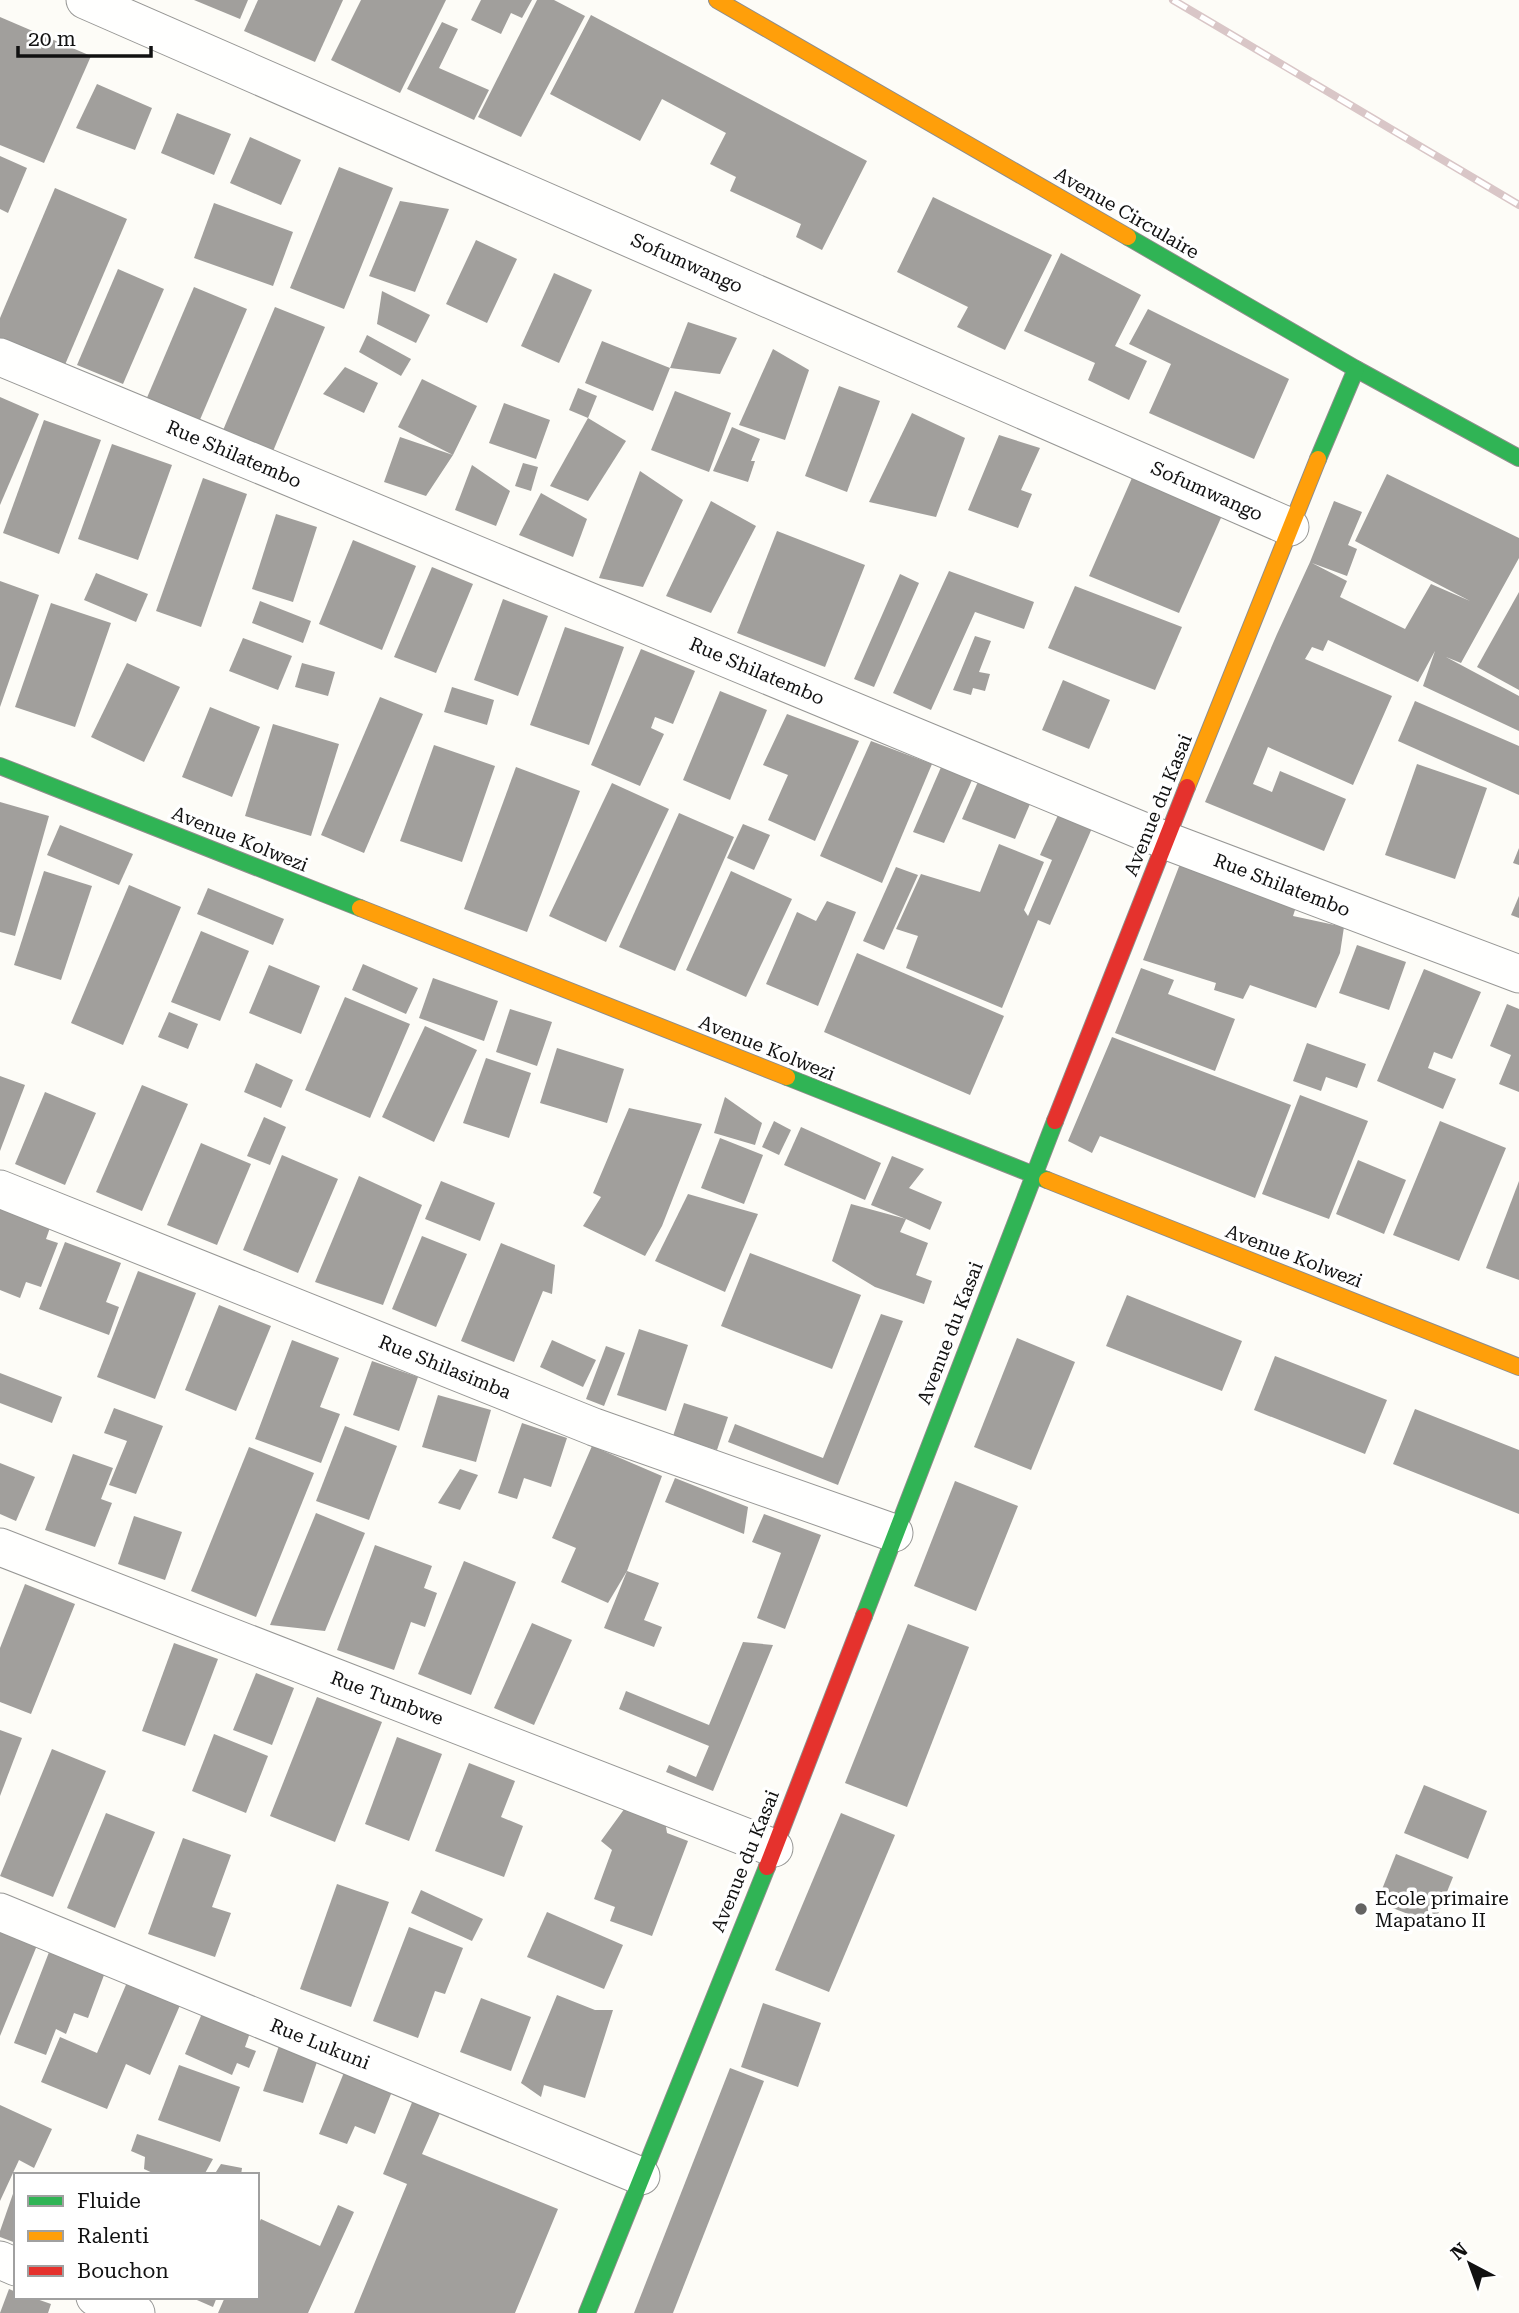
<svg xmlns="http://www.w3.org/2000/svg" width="1519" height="2313" font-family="'Roboto Serif',serif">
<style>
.building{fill:#a19f9c}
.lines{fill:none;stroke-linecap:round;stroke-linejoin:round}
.street-casing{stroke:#979795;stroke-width:39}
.fast-casing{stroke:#8e8d8b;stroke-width:18}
.slow-casing{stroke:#8e8d8b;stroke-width:18}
.jam-casing{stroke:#8e8d8b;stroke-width:18}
.street{stroke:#fffffe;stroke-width:37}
.fast{stroke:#30b455;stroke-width:16}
.slow{stroke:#ff9f0a;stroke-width:16}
.jam{stroke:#e5322d;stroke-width:16}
.rail-casing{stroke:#d9c6c7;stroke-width:8}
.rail{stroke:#fff;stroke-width:5;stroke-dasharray:16;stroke-linecap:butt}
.poi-dot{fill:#646362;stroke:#fff;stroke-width:2.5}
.labels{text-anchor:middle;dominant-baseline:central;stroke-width:7;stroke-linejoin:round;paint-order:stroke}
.street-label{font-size:19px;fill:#111;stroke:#fff}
.poi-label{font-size:19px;fill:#111;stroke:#fff;text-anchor:start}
</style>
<rect width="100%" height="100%" fill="#fdfcf7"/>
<g class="building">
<path d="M194 0H248L240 19Z"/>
<path d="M258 0H343L315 62 244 31Z"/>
<path d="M361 0H446L400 93 331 60Z"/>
<path d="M481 0H532L522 18 511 13 501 34 471 20Z"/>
<path d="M537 0H554L585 16 521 137 478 117Z"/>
<path d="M591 15 867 161 822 250 796 237 801 224 730 191 736 177 710 164 726 133 662 99 640 141 550 94Z"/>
<path d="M0 17 91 56 44 163 0 145Z"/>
<path d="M442 22 458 29 439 68 489 90 474 120 407 89Z"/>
<path d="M97 84 152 108 135 150 76 128Z"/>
<path d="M177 113 231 134 214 175 161 153Z"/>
<path d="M250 137 301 160 281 205 230 183Z"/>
<path d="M0 156 27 168 8 213 0 209Z"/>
<path d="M339 167 393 188 344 309 290 288Z"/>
<path d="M55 188 127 219 64 367 0 339V318Z"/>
<path d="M933 197 1052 255 1005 350 957 327 968 307 897 272Z"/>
<path d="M400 201 449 209 415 292 369 276Z"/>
<path d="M214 203 293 232 273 286 194 258Z"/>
<path d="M476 240 517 259 487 323 446 304Z"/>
<path d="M1061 253 1141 295 1115 346 1147 361 1129 400 1088 380 1095 363 1024 331Z"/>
<path d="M118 269 164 289 123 384 77 365Z"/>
<path d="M554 273 592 290 559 363 521 346Z"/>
<path d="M194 287 247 309 199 422 146 400Z"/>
<path d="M382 291 430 315 416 343 377 324Z"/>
<path d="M275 307 325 327 271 456 221 435Z"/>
<path d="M1148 309 1289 379 1254 459 1149 413 1171 364 1129 344Z"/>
<path d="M688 322 737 338 720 374 670 368Z"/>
<path d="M367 335 411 359 401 376 359 352Z"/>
<path d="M602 341 670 368 653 411 585 383Z"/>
<path d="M773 349 809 370 785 440 739 425Z"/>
<path d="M345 367 378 383 364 413 323 394Z"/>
<path d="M422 379 477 406 453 455 426 496 384 482 400 437 453 455 398 427Z"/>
<path d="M839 386 880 401 847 492 805 476Z"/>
<path d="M578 388 597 396 588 418 569 410Z"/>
<path d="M675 391 731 413 709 472 651 450Z"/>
<path d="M0 397 39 414 0 505Z"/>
<path d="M504 403 550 420 536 459 489 443Z"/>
<path d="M912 413 965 438 936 517 869 502Z"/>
<path d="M588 418 626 441 588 501 550 486Z"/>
<path d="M44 420 101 440 59 554 3 533Z"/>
<path d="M732 427 760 439 751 461H755L748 482 713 471Z"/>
<path d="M999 435 1040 448 1021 490 1032 494 1018 528 968 510Z"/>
<path d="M112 444 172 465 138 560 78 539Z"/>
<path d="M523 463 538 467 531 491 515 486Z"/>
<path d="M472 465 510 491 496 526 455 510Z"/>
<path d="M640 471 683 500 643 587 599 578Z"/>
<path d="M1135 471 1224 511 1179 613 1089 576Z"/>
<path d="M1387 474 1519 538V558L1461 663 1446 657 1519 696V731L1423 686 1435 651 1418 682 1328 640 1323 651 1312 647 1305 659 1392 696 1353 785 1268 747 1253 784 1272 792 1280 771 1346 799 1324 851 1205 802 1277 634 1310 562 1334 501 1362 512 1348 545 1357 549 1347 576 1312 563 1347 581 1340 597 1405 629 1431 584 1470 601 1355 541Z"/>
<path d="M203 478 247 494 201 627 156 611Z"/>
<path d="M541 493 587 519 573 557 519 535Z"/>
<path d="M711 501 756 526 711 613 666 596Z"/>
<path d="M276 514 317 527 293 602 252 589Z"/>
<path d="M777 531 865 565 825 667 737 633Z"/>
<path d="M353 540 416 566 382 650 319 624Z"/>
<path d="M432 567 473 584 436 673 394 657Z"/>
<path d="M949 571 1034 602 1024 629 975 612 931 710 893 693Z"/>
<path d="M96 573 148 594 136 622 84 600Z"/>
<path d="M900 574 919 583 874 687 854 679Z"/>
<path d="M0 581 39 595 0 707Z"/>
<path d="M1075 586 1182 627 1155 690 1048 648Z"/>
<path d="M1519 592V690L1477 667Z"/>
<path d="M503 599 548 616 518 696 474 680Z"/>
<path d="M260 601 311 621 303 643 252 623Z"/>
<path d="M51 603 111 623 75 727 15 707Z"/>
<path d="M565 627 624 647 589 745 530 725Z"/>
<path d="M975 636 991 641 979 672 990 674 985 691 973 688 971 695 953 690Z"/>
<path d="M243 638 292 656 278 690 229 671Z"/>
<path d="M641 649 695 671 673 724 655 717 651 728 664 734 640 786 591 765Z"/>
<path d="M127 663 180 687 144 762 91 737Z"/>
<path d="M302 663 335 672 328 696 295 687Z"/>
<path d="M1063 680 1110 700 1089 749 1042 730Z"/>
<path d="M452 687 494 700 487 725 444 712Z"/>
<path d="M720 691 767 710 730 800 683 780Z"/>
<path d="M380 697 423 714 364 853 321 835Z"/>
<path d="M1415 701 1519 746V795L1398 741Z"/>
<path d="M210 707 260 727 232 797 182 777Z"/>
<path d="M787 714 859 741 815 841 768 820 788 775 763 765Z"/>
<path d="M273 724 339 744 311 836 245 816Z"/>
<path d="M871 741 932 764 882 883 820 856Z"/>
<path d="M434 745 495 766 462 862 400 841Z"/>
<path d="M1417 764 1487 788 1455 879 1385 855Z"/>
<path d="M942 765 973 778 944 843 913 832Z"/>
<path d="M516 767 580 791 527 932 464 909Z"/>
<path d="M980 777 1033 797 1015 839 962 819Z"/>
<path d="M612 783 669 809 606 942 549 916Z"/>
<path d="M0 802 49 816 15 936 0 932Z"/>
<path d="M1063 804 1096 819 1050 925 1038 920 1002 1008 906 968 918 936 896 929 921 874 980 892 999 844 1044 862 1024 910 1028 916 1052 860 1040 855Z"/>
<path d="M679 813 734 837 675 971 619 947Z"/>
<path d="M743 824 770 835 754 870 727 858Z"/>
<path d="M60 825 133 854 119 885 47 855Z"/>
<path d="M1519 848V865L1513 863Z"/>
<path d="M1180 864 1297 904 1293 916 1344 927 1340 953 1316 1008 1250 985 1243 999 1214 990 1216 983 1143 960Z"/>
<path d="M896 867 918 875 884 950 863 941Z"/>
<path d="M44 871 92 886 61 980 14 965Z"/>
<path d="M731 871 792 899 746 997 686 970Z"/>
<path d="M129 885 181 907 123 1045 71 1023Z"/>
<path d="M208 888 284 919 273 945 197 914Z"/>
<path d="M1519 896V918L1511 915Z"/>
<path d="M827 901 856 912 818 1006 766 984 797 912 816 921Z"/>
<path d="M201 931 249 951 220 1021 171 1002Z"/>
<path d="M1357 945 1406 962 1389 1010 1339 993Z"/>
<path d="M857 953 1004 1016 970 1095 824 1032Z"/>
<path d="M363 964 418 988 406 1014 352 990Z"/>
<path d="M269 965 320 986 301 1034 249 1013Z"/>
<path d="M1141 968 1174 980 1168 994 1235 1019 1215 1071 1115 1033Z"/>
<path d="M1424 969 1481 992 1452 1059 1434 1052 1428 1068 1456 1079 1443 1109 1377 1081Z"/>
<path d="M433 978 498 1001 484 1041 419 1018Z"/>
<path d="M345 997 410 1024 370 1118 305 1090Z"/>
<path d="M1507 1004 1519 1009V1092L1499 1084 1511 1055 1490 1046Z"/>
<path d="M510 1009 552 1022 537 1066 496 1052Z"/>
<path d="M169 1012 198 1024 188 1049 158 1037Z"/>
<path d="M425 1026 477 1050 434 1142 382 1117Z"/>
<path d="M1112 1037 1291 1105 1255 1198 1100 1136 1092 1153 1068 1141Z"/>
<path d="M1307 1043 1366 1064 1357 1088 1326 1077 1321 1091 1293 1081Z"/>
<path d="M557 1048 624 1069 607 1123 540 1103Z"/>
<path d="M486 1058 531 1073 509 1138 463 1123Z"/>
<path d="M256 1063 293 1080 281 1108 244 1092Z"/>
<path d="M0 1076 25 1085 0 1151Z"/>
<path d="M142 1085 188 1104 142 1211 96 1192Z"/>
<path d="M45 1092 96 1113 65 1185 15 1164Z"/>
<path d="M1300 1095 1368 1121 1329 1219 1262 1194Z"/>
<path d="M725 1097 762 1123 755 1145 714 1133Z"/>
<path d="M629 1108 702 1124 662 1226 645 1256 583 1226 601 1197 593 1193Z"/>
<path d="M264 1117 286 1127 270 1165 247 1156Z"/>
<path d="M774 1121 791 1130 779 1155 762 1147Z"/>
<path d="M1440 1121 1506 1148 1459 1261 1393 1235Z"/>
<path d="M801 1127 881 1163 865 1200 784 1165Z"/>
<path d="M720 1138 763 1155 744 1204 701 1188Z"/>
<path d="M201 1143 251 1164 217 1245 167 1225Z"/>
<path d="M282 1155 338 1179 298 1273 243 1250Z"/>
<path d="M892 1156 924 1169 909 1188 942 1202 930 1230 906 1219 900 1232 928 1243 916 1275 932 1281 924 1304 875 1287 832 1261 851 1204 906 1219 871 1205Z"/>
<path d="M1358 1160 1406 1180 1384 1234 1336 1214Z"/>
<path d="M359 1176 422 1205 383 1305 315 1282Z"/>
<path d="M441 1181 495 1203 480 1241 425 1219Z"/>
<path d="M1519 1181V1280L1486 1268Z"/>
<path d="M688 1194 758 1214 725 1292 655 1261Z"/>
<path d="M0 1202 52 1222 46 1239 58 1243 41 1287 26 1282 20 1298 0 1290Z"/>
<path d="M422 1236 467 1254 436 1327 392 1309Z"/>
<path d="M65 1242 121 1263 106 1302 119 1307 109 1335 39 1309Z"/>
<path d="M501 1243 555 1265 552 1294 543 1291 514 1362 461 1341Z"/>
<path d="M750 1253 861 1295 832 1369 721 1326Z"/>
<path d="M138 1271 196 1293 155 1399 97 1377Z"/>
<path d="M1127 1295 1242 1341 1222 1391 1106 1346Z"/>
<path d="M219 1305 271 1326 236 1411 185 1390Z"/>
<path d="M881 1314 903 1321 838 1485 728 1442 735 1424 823 1458Z"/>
<path d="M639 1329 688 1345 666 1411 617 1395Z"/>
<path d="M1017 1338 1075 1362 1031 1470 974 1447Z"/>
<path d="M292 1340 339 1358 320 1407 340 1414 321 1463 255 1439Z"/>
<path d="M552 1340 596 1360 583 1387 540 1367Z"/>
<path d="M606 1346 625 1353 604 1406 586 1399Z"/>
<path d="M1275 1356 1387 1400 1365 1454 1254 1410Z"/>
<path d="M372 1361 418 1377 399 1431 353 1415Z"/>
<path d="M0 1373 62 1397 52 1423 0 1403Z"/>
<path d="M438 1395 491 1410 476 1462 422 1447Z"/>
<path d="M684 1403 728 1417 717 1450 673 1436Z"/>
<path d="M114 1408 163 1426 136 1494 109 1485 127 1441 104 1433Z"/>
<path d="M1415 1409 1519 1450V1514L1393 1464Z"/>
<path d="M522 1423 567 1438 551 1487 524 1478 517 1499 498 1493Z"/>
<path d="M345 1426 397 1446 369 1520 316 1501Z"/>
<path d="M592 1446 662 1476 627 1571 659 1583 644 1620 662 1627 654 1647 604 1628 627 1571 608 1603 561 1582 576 1548 552 1538Z"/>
<path d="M249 1447 314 1473 256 1617 191 1591Z"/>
<path d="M73 1454 113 1468 101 1499 112 1503 95 1547 45 1530Z"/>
<path d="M0 1463 35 1477 16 1521 0 1514Z"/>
<path d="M460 1469 478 1475 460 1510 438 1503Z"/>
<path d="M675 1478 748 1507 744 1534 665 1502Z"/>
<path d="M955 1481 1018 1506 976 1611 914 1586Z"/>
<path d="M316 1513 365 1533 325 1631 270 1625Z"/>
<path d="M764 1514 821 1535 785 1629 757 1618 781 1553 752 1542Z"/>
<path d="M134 1516 182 1532 165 1580 118 1564Z"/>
<path d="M375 1545 432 1566 424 1588 437 1593 425 1627 411 1622 394 1670 337 1650Z"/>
<path d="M464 1561 516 1582 471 1695 418 1674Z"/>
<path d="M25 1584 75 1604 31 1714 0 1702V1648Z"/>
<path d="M532 1623 572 1640 534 1725 494 1708Z"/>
<path d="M908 1624 969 1647 907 1807 845 1783Z"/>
<path d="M743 1642 773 1645 713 1791 666 1772 669 1765 696 1777 709 1746 619 1709 626 1691 709 1725Z"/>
<path d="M174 1643 218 1659 185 1746 142 1731Z"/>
<path d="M256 1673 294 1688 272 1745 233 1730Z"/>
<path d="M317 1697 382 1722 335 1842 270 1816Z"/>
<path d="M0 1730 22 1738 0 1796Z"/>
<path d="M214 1734 268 1756 246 1813 192 1791Z"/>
<path d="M397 1737 442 1754 409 1841 365 1824Z"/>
<path d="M52 1749 106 1771 53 1897 0 1876Z"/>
<path d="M469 1763 515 1781 501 1817 523 1826 504 1877 435 1851Z"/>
<path d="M1424 1785 1487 1811 1468 1859 1404 1833Z"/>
<path d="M625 1808 664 1815 667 1833 688 1841 652 1936 610 1921 615 1907 594 1899 612 1850 601 1841Z"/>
<path d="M106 1813 155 1832 115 1928 67 1908Z"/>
<path d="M841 1813 895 1835 829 1992 775 1970Z"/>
<path d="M183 1838 231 1855 212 1907 231 1913 215 1957 148 1934Z"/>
<path d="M1396 1854 1453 1877 1434 1924 1377 1902Z"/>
<path d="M337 1884 389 1902 351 2007 300 1989Z"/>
<path d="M421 1890 483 1919 472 1941 411 1913Z"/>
<path d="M547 1912 623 1945 604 1989 527 1957Z"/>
<path d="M409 1927 463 1948 445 1994 435 1991 418 2038 373 2021Z"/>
<path d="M0 1929 38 1943 0 2036Z"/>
<path d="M51 1947 107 1967 88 2018 74 2013 66 2034 56 2029 46 2055 14 2043Z"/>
<path d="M131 1973 184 1996 150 2075 126 2064 107 2109 41 2082 60 2037 97 2053Z"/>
<path d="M557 1995 595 2010H613L585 2098 544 2085 541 2097 521 2083Z"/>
<path d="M481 1998 531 2017 511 2071 460 2052Z"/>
<path d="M763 2003 821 2023 798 2087 741 2067Z"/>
<path d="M203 2011 251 2030 245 2047 256 2051 249 2068 237 2063 232 2075 185 2054Z"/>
<path d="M279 2046 318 2059 303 2103 263 2091Z"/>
<path d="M179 2065 240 2087 220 2142 158 2120Z"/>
<path d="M730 2068 764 2081 673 2313H634Z"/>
<path d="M345 2070 393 2089 375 2134 355 2126 347 2144 319 2134Z"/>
<path d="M413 2100 441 2111 422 2154 558 2209 515 2313H354L407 2184 383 2174Z"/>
<path d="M0 2105 52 2129 34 2168 19 2160 0 2201Z"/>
<path d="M137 2134 213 2159 204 2175H157L144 2169 145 2157 131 2151Z"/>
<path d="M221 2164 242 2168 241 2175H214Z"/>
<path d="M15 2188H16V2243L0 2237V2231Z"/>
<path d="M338 2205 354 2212 308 2313H218L225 2297H257V2227L261 2219 320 2246Z"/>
<path d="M9 2289 16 2292V2297H31L51 2304 48 2313H0Z"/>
<path d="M190 2297H217L213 2307Z"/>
</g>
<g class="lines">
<defs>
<g id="street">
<path d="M85 0 1290 527"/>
<path d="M0 357 1167 841 1519 974"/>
<path d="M0 1189 594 1427 894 1533"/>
<path d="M0 1547 774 1848"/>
<path d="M0 1912 641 2176"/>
<path d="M0 2260 16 2267"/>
<path d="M95 2297 136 2313"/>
</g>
<g id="fast">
<path d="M1128 237 1356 369 1519 458"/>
<path d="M1318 459 1356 369"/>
<path d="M0 766 360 908"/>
<path d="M787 1077 1047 1180"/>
<path d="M864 1616 1055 1121"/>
<path d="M587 2313 767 1867"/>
</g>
<g id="slow">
<path d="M717 0 1128 237"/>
<path d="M1187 787 1318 459"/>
<path d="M360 908 787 1077"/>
<path d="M1047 1180 1519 1367"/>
</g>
<g id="jam">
<path d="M1055 1121 1187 787"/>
<path d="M767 1867 864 1616"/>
</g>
</defs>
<use href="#street" class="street-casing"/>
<use href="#fast" class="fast-casing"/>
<use href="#slow" class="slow-casing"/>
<use href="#jam" class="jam-casing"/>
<use href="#street" class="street"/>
<use href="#fast" class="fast"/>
<use href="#slow" class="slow"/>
<use href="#jam" class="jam"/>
<defs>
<path id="rail" d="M1173 0 1519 205"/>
</defs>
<use href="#rail" class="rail-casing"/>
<use href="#rail" class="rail"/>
</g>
<circle class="poi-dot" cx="1361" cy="1909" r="7"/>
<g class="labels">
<g class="street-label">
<text transform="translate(1127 213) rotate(30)">Avenue Circulaire</text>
<text transform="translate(687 263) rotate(24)">Sofumwango</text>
<text transform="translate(234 454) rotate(23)">Rue Shilatembo</text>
<text transform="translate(1207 491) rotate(24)">Sofumwango</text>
<text transform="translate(757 671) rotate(23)">Rue Shilatembo</text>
<text transform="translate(1158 805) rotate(-68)">Avenue du Kasai</text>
<text transform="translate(240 839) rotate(22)">Avenue Kolwezi</text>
<text transform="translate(1282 885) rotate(21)">Rue Shilatembo</text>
<text transform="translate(767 1048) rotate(22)">Avenue Kolwezi</text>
<text transform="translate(1294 1256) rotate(21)">Avenue Kolwezi</text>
<text transform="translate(950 1333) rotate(-69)">Avenue du Kasai</text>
<text transform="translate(445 1367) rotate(22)">Rue Shilasimba</text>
<text transform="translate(387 1698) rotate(21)">Rue Tumbwe</text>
<text transform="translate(745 1861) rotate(-68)">Avenue du Kasai</text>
<text transform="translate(320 2044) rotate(22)">Rue Lukuni</text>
</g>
<g class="poi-label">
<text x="1375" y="1898">Ecole primaire<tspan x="1375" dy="22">Mapatano II</tspan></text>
</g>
</g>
<rect x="14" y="2173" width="245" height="126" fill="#ffffff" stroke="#a0a0a0" stroke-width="2"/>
<rect x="28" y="2196" width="35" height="10" fill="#30b455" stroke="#a0a0a0" stroke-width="2"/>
<text x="77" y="2208" font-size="21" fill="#111111">Fluide</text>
<rect x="28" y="2231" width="35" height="10" fill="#ff9f0a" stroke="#a0a0a0" stroke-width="2"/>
<text x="77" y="2243" font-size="21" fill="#111111">Ralenti</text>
<rect x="28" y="2266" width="35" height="10" fill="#e5322d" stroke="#a0a0a0" stroke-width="2"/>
<text x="77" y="2278" font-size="21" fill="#111111">Bouchon</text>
<g transform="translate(1470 2264) rotate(319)" stroke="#ffffff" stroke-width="5" paint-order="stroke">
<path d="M0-5L12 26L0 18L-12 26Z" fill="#111111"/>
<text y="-10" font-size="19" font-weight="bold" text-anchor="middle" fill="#111111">N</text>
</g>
<path d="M18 46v10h133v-10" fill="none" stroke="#111111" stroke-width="3.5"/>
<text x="28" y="46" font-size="21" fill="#111111" stroke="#ffffff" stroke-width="5" paint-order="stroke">20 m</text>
</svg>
